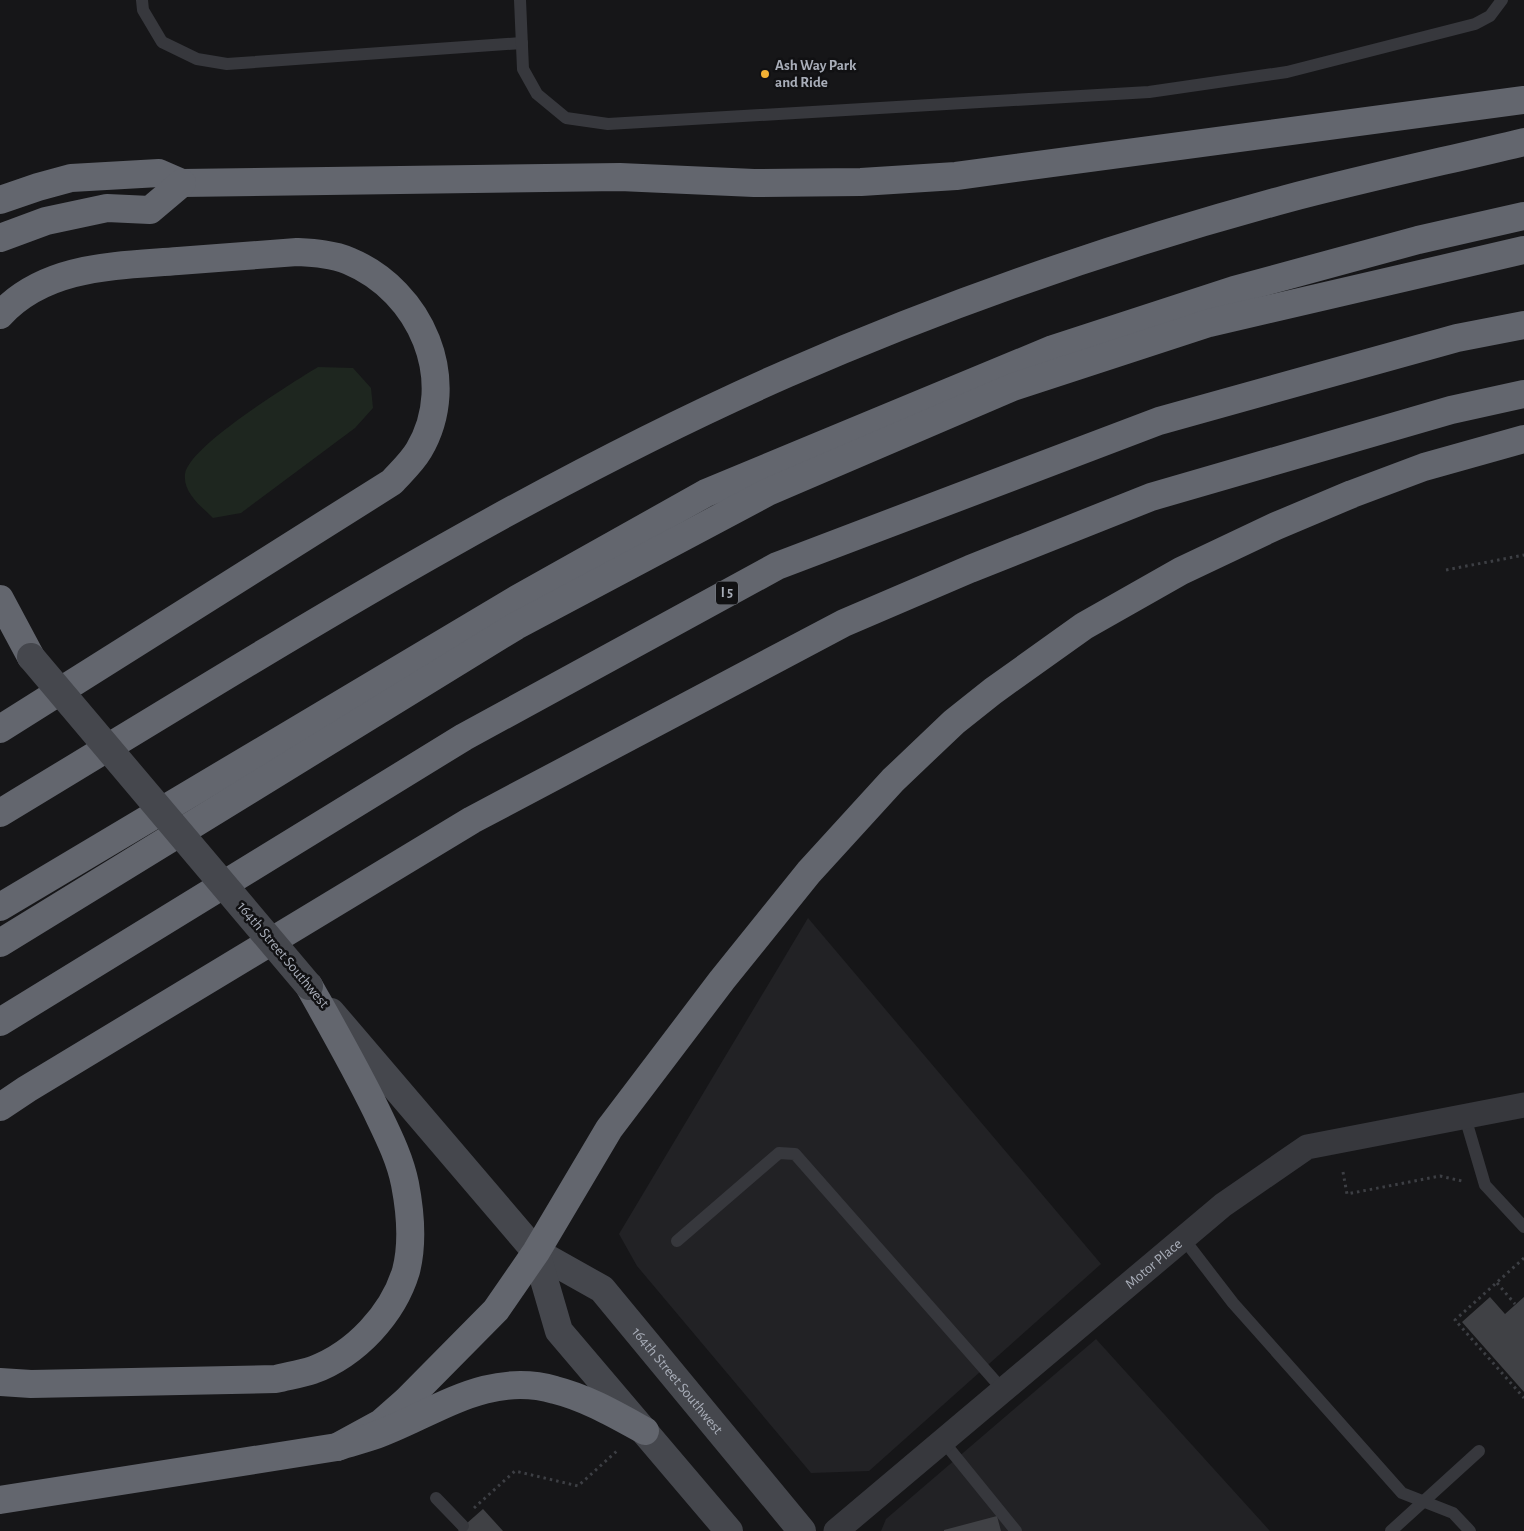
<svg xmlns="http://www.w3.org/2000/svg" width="1524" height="1531" font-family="'Alegreya Sans',sans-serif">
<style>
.built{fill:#222225}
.green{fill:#1e261f}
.building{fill:#404145}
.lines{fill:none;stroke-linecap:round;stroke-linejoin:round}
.path{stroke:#3d3f44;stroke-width:3;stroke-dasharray:2.5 4;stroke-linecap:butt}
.service{stroke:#37383d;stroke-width:12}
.minor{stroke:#37383d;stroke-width:25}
.secondary{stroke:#45474d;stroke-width:28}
.motorway{stroke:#63666e;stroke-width:28}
.secondary-bridge{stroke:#45474d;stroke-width:28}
.poi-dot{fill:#f2b134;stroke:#111113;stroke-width:2}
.labels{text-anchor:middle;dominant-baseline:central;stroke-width:5;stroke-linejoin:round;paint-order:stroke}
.shield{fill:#111113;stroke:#7b7e86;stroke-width:1}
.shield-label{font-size:14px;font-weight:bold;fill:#a8adb8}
.poi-label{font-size:15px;font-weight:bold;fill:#a8adb8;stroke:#111113;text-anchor:start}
.street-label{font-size:15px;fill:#a8adb8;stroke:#111113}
</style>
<rect width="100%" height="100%" fill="#161618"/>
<g class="built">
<path d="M808 918 1101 1264 869 1471 811 1473 637 1266 619 1234Z"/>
<path d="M1096 1339 1270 1531H881L886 1519Z"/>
</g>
<path class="green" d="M318 367 353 368 371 388 373 408 355 428 241 513 213 518C201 506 183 493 185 474 189 446 292 383 318 367Z"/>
<g class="building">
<path d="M1490 1297 1505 1314 1524 1297V1392L1462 1322Z"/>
<path d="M483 1509 503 1531H458Z"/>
<path d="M997 1516 1001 1531H944V1530Z"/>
</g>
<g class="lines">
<g class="path">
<path d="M1446 570 1524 555"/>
<path d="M1343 1172 1347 1194 1440 1176 1462 1181"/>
<path d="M1524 1258 1455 1320 1524 1398"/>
<path d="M1497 1283 1515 1304"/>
<path d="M474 1508 515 1471 578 1486 618 1450"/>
</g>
<g class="service">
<path d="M142 0 143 10 162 42 197 59 227 64 522 43"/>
<path d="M520 0 523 69 537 94 566 118 608 124 1149 92 1287 72 1475 24 1490 16 1502 0"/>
<path d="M1465 1117 1485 1185 1524 1227"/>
<path d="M1183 1238 1233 1303 1402 1493 1453 1513 1470 1531"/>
<path d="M677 1241 779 1153 795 1154 1003 1390"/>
<path d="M943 1441 1016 1531"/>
<path d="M436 1498 463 1526"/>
<path d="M1391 1531 1479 1451"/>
</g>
<path class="minor" id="s1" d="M836 1531 1223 1205 1307 1147 1524 1105"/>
<g class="secondary">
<path id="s2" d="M331 1012 536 1252 602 1289 802 1531"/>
<path d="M536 1252 559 1331 729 1531"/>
</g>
<g class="motorway">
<path d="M0 200 38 187 71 178 159 173 182 183 620 177 754 183 861 182 956 176 1524 100"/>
<path d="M0 238 46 221 107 208 150 210 182 183"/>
<path d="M0 315C46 265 116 266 178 261 218 258 257 255 297 252 314 253 333 254 349 261 421 291 460 380 419 450 412 462 401 472 392 482L0 729"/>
<path d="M0 599 31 657"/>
<path d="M0 813C257 658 511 495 786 374 948 303 1116 245 1286 199 1365 178 1445 161 1524 142"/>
<path d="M0 907 517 599 706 493 1053 349 1234 290 1418 240 1524 216"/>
<path d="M0 943 516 626 768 492 1013 387 1209 323 1524 250"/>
<path d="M0 1022 464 737 777 566 1159 421 1457 338 1524 325"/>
<path d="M0 1107 27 1089 472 820 844 623 970 569 1151 497 1451 410 1524 394"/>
<path d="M0 1382 31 1384 276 1379C288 1376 301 1374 313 1370 356 1354 393 1314 406 1271 413 1244 410 1210 405 1184 400 1158 387 1133 376 1110 355 1067 332 1027 309 986"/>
<path d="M337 1447 381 1423 406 1401 496 1310 536 1252 609 1129 722 980 809 872 893 780 954 722 993 691 1084 626 1181 571 1276 526 1352 494 1424 467 1524 439"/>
<path d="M0 1500 337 1447C351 1442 366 1439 381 1433 438 1411 489 1371 555 1390 587 1398 616 1415 645 1431"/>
</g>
<path class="secondary-bridge" d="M31 657 309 986"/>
</g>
<circle class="poi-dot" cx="765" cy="74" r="5"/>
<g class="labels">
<rect class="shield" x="716" y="581.5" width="22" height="23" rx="4"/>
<g class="shield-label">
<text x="727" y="593">I 5</text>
</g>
<g class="poi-label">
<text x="775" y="65">Ash Way Park<tspan x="775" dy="17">and Ride</tspan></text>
</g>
<g class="street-label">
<text transform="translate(283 955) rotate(50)">164th Street Southwest</text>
<text stroke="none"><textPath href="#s1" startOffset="415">Motor Place</textPath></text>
<text stroke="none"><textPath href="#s2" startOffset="510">164th Street Southwest</textPath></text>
</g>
</g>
</svg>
